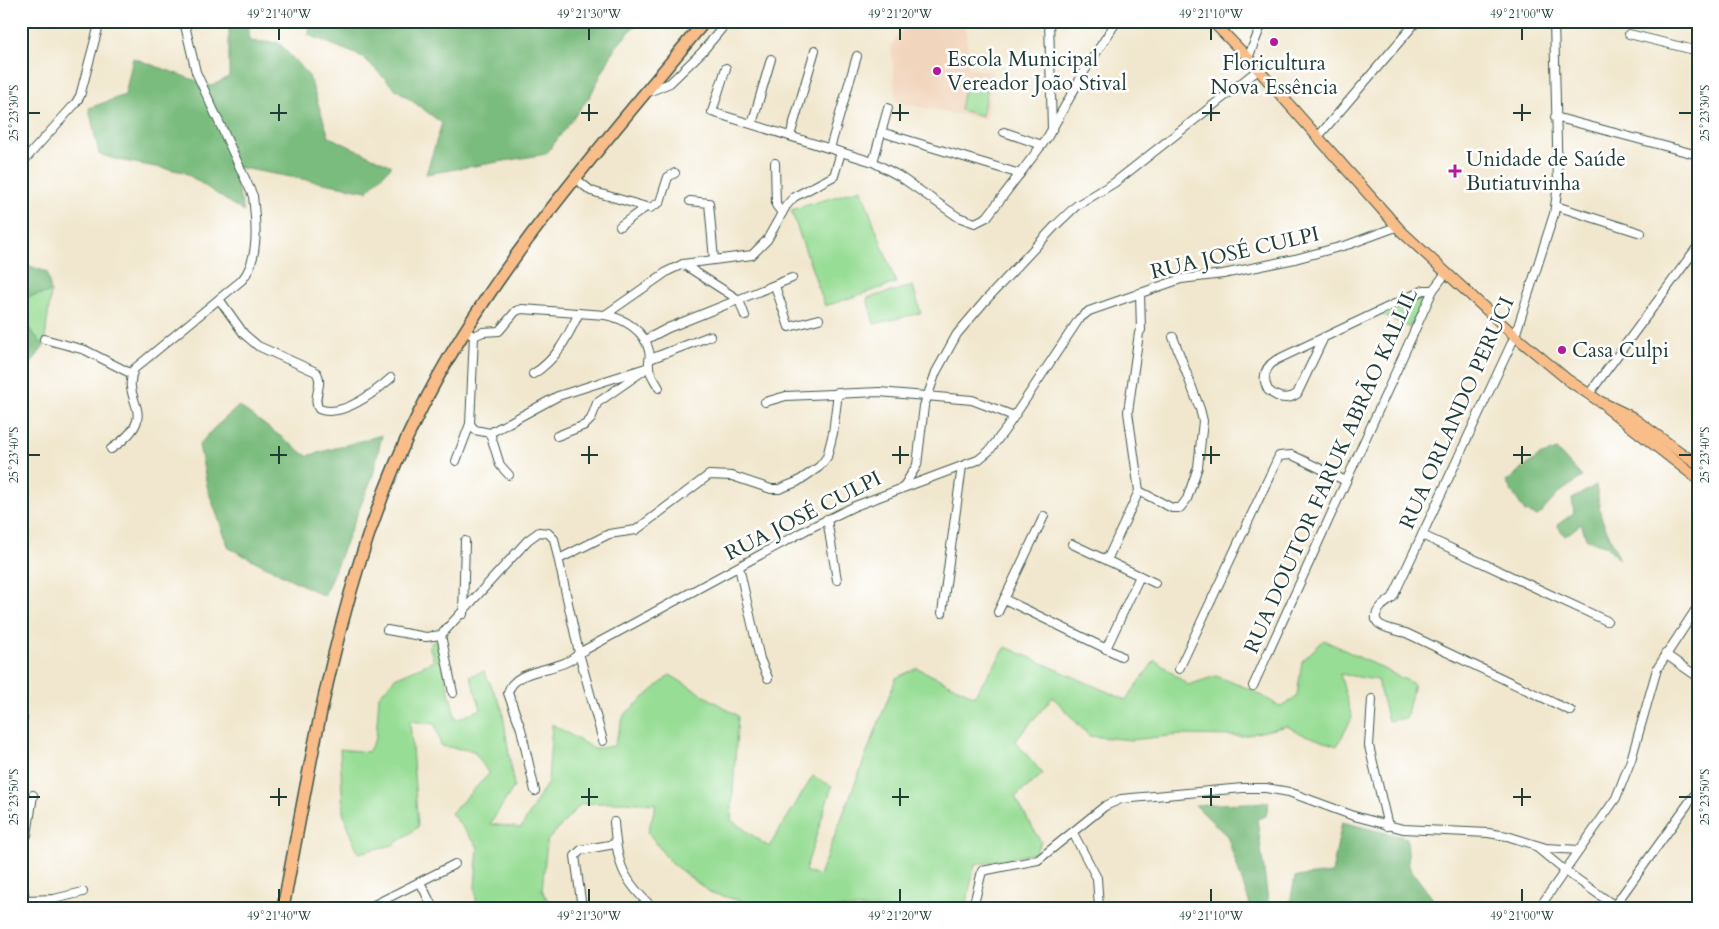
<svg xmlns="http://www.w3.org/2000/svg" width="1719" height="929" font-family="Cardo,serif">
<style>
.built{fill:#f2d5bd}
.green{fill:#98dd95;stroke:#5c8d64}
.forest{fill:#7abc7e;stroke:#4c7c59}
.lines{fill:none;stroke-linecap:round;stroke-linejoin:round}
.minor-casing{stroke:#3e564b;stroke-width:10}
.major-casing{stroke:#3e564b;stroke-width:12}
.highway-casing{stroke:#3e564b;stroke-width:14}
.minor{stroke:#fff;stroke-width:8}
.major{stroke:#f8bd89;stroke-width:10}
.highway{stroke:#f8bd89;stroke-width:11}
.ticks{fill:none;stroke:#1f3d34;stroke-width:2}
.poi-dot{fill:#b5179e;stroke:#fff;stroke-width:2}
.labels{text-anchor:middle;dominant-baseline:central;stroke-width:5;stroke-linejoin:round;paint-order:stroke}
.poi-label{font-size:21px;fill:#1f3d34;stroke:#fff;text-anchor:start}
.street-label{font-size:21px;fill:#1f3d34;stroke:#fff}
.neatline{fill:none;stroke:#1f3d34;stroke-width:2}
.ticks-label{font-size:12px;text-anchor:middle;fill:#1f3d34}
</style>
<rect width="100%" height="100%" fill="#fff"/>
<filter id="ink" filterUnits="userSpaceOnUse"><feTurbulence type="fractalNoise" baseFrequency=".02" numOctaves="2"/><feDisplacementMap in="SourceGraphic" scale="10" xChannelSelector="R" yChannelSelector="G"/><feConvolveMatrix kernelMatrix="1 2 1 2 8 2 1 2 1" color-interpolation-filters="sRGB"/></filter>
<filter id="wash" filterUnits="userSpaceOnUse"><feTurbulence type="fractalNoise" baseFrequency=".0096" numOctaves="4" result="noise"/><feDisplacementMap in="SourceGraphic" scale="20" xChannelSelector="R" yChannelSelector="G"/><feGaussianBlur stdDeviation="1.12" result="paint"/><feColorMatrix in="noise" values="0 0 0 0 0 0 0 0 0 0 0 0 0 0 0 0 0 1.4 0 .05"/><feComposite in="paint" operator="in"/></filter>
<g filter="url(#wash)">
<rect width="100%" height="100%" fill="#f1e7ce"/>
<path class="built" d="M909 21H965L969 69 993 72 986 120 896 102 891 45Z"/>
<g class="green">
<path d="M965 81 988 85 982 116 960 110Z"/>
<path d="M861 189 896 283 825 306 791 210Z"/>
<path d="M913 286 921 313 874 324 867 298Z"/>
<path d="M51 292 44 346 21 319 26 297Z"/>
<path d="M1423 294 1424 298 1410 328 1378 312Z"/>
<path d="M436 640 456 720 481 709 470 676 484 671 502 708 514 787 490 824 521 828 548 782 552 724 594 749 614 746 624 715 670 675 738 716 731 820 769 847 813 776 832 786 805 871 819 876 896 678 917 668 974 696 1006 647 1126 700 1155 660 1188 685 1216 676 1252 690 1281 707 1297 696 1302 661 1324 640 1414 684 1406 718 1388 721 1377 680 1340 674 1352 718 1337 746 1299 733 1287 726 1243 736 1177 735 1132 740 1089 736 1053 697 1015 741 1043 774 1015 797 1041 842 1035 853 975 865 965 908H752L745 902 711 893 670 862 648 832 656 804 624 802 581 804 547 841 542 890 552 908H477L475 887 478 847 451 813 489 774 474 751 441 746 435 724 410 721 418 827 393 845 358 853 343 812 340 749 368 752 376 738 379 696 395 678 434 661 429 645Z"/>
</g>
<g class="forest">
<path d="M229 21H249V41L279 43 309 76 329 137 392 166 367 191 231 166 244 212 184 172 118 160 99 154 89 108 125 95 133 58 211 86 229 77Z"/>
<path d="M310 21H639L615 48 590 96 546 154 426 174 442 123 393 87 363 57 309 35Z"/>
<path d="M21 263 47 272 51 292 26 297 21 319Z"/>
<path d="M21 319 44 346 21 377Z"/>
<path d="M239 406 307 456 382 435 373 475 324 596 229 548 208 490 199 445 213 429Z"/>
<path d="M1557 450 1582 477 1559 493 1538 516 1525 512 1506 482 1539 456Z"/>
<path d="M1596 485 1601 517 1620 560 1605 545 1587 540 1581 524 1565 536 1557 525 1574 513 1572 499Z"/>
<path d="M1269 802 1266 816 1257 819 1269 908H1251L1227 836 1195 805Z"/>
<path d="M1342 822 1407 838 1409 867 1438 906 1289 908 1295 877 1332 873Z"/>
</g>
</g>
<g filter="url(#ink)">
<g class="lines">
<defs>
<g id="minor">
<path d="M1049 21 1052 129"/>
<path d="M1554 21 1558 185 1554 214 1515 336 1393 597C1390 601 1384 603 1381 607 1363 627 1396 630 1406 633L1571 711"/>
<path d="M1629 34 1698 51"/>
<path d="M1248 58 1263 21"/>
<path d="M726 68 712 112 873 162 899 176 958 217 975 223 987 217 1047 138 1088 65 1117 21"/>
<path d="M646 93 670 83 702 52 728 21"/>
<path d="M1555 117 1698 155"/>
<path d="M752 124 771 59"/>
<path d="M881 132 1020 174"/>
<path d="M1004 132 1042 145"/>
<path d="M790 136 815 50"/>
<path d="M1317 138 1417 21"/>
<path d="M830 148 857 56"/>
<path d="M873 162 888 108"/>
<path d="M775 163 776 205 782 213"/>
<path d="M21 164 75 104 80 96 100 21"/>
<path d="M576 179 591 191 650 208 660 202 668 177 675 173"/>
<path d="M690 201 709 203 714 260"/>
<path d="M1556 206 1641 233"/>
<path d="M620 226 646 207"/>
<path d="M683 264 739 300 745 316"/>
<path d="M775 286 789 327 819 319"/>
<path d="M219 299 244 334 258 346 316 372C325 384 311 398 319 409 342 418 375 392 391 378"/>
<path d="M605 315C624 318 645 331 649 351 651 356 648 361 649 367 649 373 656 382 659 388"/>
<path d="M466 332 474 336 483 332 499 331 516 311 522 309 605 315 668 271 683 264 752 255 767 240 786 206 794 197 834 176 841 152"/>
<path d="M474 336 470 424 475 430 490 433 558 396 649 367"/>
<path d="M1324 337 1297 394C1287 401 1277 398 1268 390 1262 378 1264 368 1276 360L1424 290H1433"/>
<path d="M44 339 85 350 132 374"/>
<path d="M645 340 668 328 792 278"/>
<path d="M650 359 710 336"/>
<path d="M533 374C557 359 567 338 579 313"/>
<path d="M1589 394 1698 246"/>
<path d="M765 402 786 396 879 392 972 400 1014 416"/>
<path d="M490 433 500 465 509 475"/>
<path d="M557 436 585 425 591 419 597 403 643 371"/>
<path d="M111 449C164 413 119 403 134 369L242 280C260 259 256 222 253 196L196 72 184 21"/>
<path d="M456 461 470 424"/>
<path d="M904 486 917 465 924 406 936 372 957 334 985 301 1056 225 1076 206 1114 183 1258 70"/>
<path d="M1139 491 1172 508H1180L1187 499 1198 467 1203 421 1200 409 1173 337"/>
<path d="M827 519 837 580"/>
<path d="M1422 535 1607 621"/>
<path d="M1072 544 1155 583"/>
<path d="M559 559 609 534 636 530 709 475 732 476 771 489H779L797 482 819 467 827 457 833 433 838 392"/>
<path d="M1107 560 1139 491 1128 412 1139 333 1141 330 1140 293"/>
<path d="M739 567 760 659 768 678"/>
<path d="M1004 599 1121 656"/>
<path d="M998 612 1044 516"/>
<path d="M942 613 962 466"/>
<path d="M463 614 465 541"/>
<path d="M387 630 426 637 441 635 528 540 539 532 548 533 554 539 579 653 603 741"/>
<path d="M441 635 453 693"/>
<path d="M1106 649 1140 576"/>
<path d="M1665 654 1698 677"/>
<path d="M1179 669 1279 456 1292 455 1346 481"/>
<path d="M1253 686 1433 290 1446 273"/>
<path d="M1372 699 1369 746 1388 826"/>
<path d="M21 720 23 719"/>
<path d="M535 791 521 729 508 693C514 666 563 673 579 653L806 530 855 506 978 460 989 451 1005 430 1079 319 1089 311 1181 279 1223 274 1295 259 1350 244 1396 227"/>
<path d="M614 822C617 864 622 879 653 908"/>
<path d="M1073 833 1097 878 1099 908"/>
<path d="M21 840 27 835 33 795"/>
<path d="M1535 846 1564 870 1618 908"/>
<path d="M21 879 27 908"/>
<path d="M420 882 433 908"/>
<path d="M26 900 54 899 83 892"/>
<path d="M1615 905 1698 790"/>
<path d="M370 907 455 864"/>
<path d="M582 908 575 856 581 850 615 844"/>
<path d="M631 908 650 905"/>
<path d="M973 908 982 871 1038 860 1105 806 1121 799 1243 788H1266L1289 792 1354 816 1403 829 1488 833 1507 836 1546 848 1579 850"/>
<path d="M1539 908 1616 798 1631 760 1657 669 1698 606"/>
</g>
<g id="major">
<path d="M1212 21 1248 58 1401 231 1515 336 1568 380 1599 401 1632 417 1698 465"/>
<path d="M1607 408 1698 479"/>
</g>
<path id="highway" d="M283 908C315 740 341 569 418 415 490 269 602 146 705 21"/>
</defs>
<use href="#minor" class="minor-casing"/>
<use href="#major" class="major-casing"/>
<use href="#highway" class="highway-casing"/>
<use href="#minor" class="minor"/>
<use href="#major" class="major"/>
<use href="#highway" class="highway"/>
</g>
</g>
<path class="ticks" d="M279 28V40M589 28V40M900 28V40M1211 28V40M1522 28V40M279 104V121M589 104V121M900 104V121M1211 104V121M1522 104V121M28 113H40M270 113H287M581 113H598M892 113H909M1202 113H1220M1513 113H1531M1679 113H1692M279 446V464M589 446V464M900 446V464M1211 446V464M1522 446V464M28 455H40M270 455H287M581 455H598M892 455H909M1202 455H1220M1513 455H1531M1679 455H1692M279 788V806M589 788V806M900 788V806M1211 788V806M1522 788V806M28 797H40M270 797H287M581 797H598M892 797H909M1202 797H1220M1513 797H1531M1679 797H1692M279 889V902M589 889V902M900 889V902M1211 889V902M1522 889V902"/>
<g class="poi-dot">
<circle cx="1274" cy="42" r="5"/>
<circle cx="937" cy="71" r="5"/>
<path d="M1452.5 163.5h5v5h5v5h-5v5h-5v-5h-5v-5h5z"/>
<circle cx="1562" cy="350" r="5"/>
</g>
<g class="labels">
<g class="poi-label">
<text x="947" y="59">Escola Municipal<tspan x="947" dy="24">Vereador João Stival</tspan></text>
<text x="1274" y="63" text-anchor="middle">Floricultura<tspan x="1274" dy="24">Nova Essência</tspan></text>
<text x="1466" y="159">Unidade de Saúde<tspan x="1466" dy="24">Butiatuvinha</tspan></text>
<text x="1572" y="350">Casa Culpi</text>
</g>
<g class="street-label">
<text transform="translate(1235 253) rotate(-13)">RUA JOSÉ CULPI</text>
<text transform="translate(1457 413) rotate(-66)">RUA ORLANDO PERUCI</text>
<text transform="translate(1331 471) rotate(-66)">RUA DOUTOR FARUK ABRÃO KALLIL</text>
<text transform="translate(803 516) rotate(-27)">RUA JOSÉ CULPI</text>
</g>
</g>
<rect width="1719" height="929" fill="none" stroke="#fff" stroke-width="55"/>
<rect x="28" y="28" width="1664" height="874" class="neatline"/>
<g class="ticks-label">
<text x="279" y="18">49°21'40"W</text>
<text x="589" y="18">49°21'30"W</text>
<text x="900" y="18">49°21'20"W</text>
<text x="1211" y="18">49°21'10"W</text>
<text x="1522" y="18">49°21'00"W</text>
<text transform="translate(14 113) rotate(-90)" y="4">25°23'30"S</text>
<text transform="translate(1705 113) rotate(-90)" y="4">25°23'30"S</text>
<text transform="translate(14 455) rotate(-90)" y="4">25°23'40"S</text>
<text transform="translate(1705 455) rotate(-90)" y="4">25°23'40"S</text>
<text transform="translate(14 797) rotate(-90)" y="4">25°23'50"S</text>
<text transform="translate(1705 797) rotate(-90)" y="4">25°23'50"S</text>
<text x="279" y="920">49°21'40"W</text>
<text x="589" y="920">49°21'30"W</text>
<text x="900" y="920">49°21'20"W</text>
<text x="1211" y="920">49°21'10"W</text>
<text x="1522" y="920">49°21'00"W</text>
</g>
</svg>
